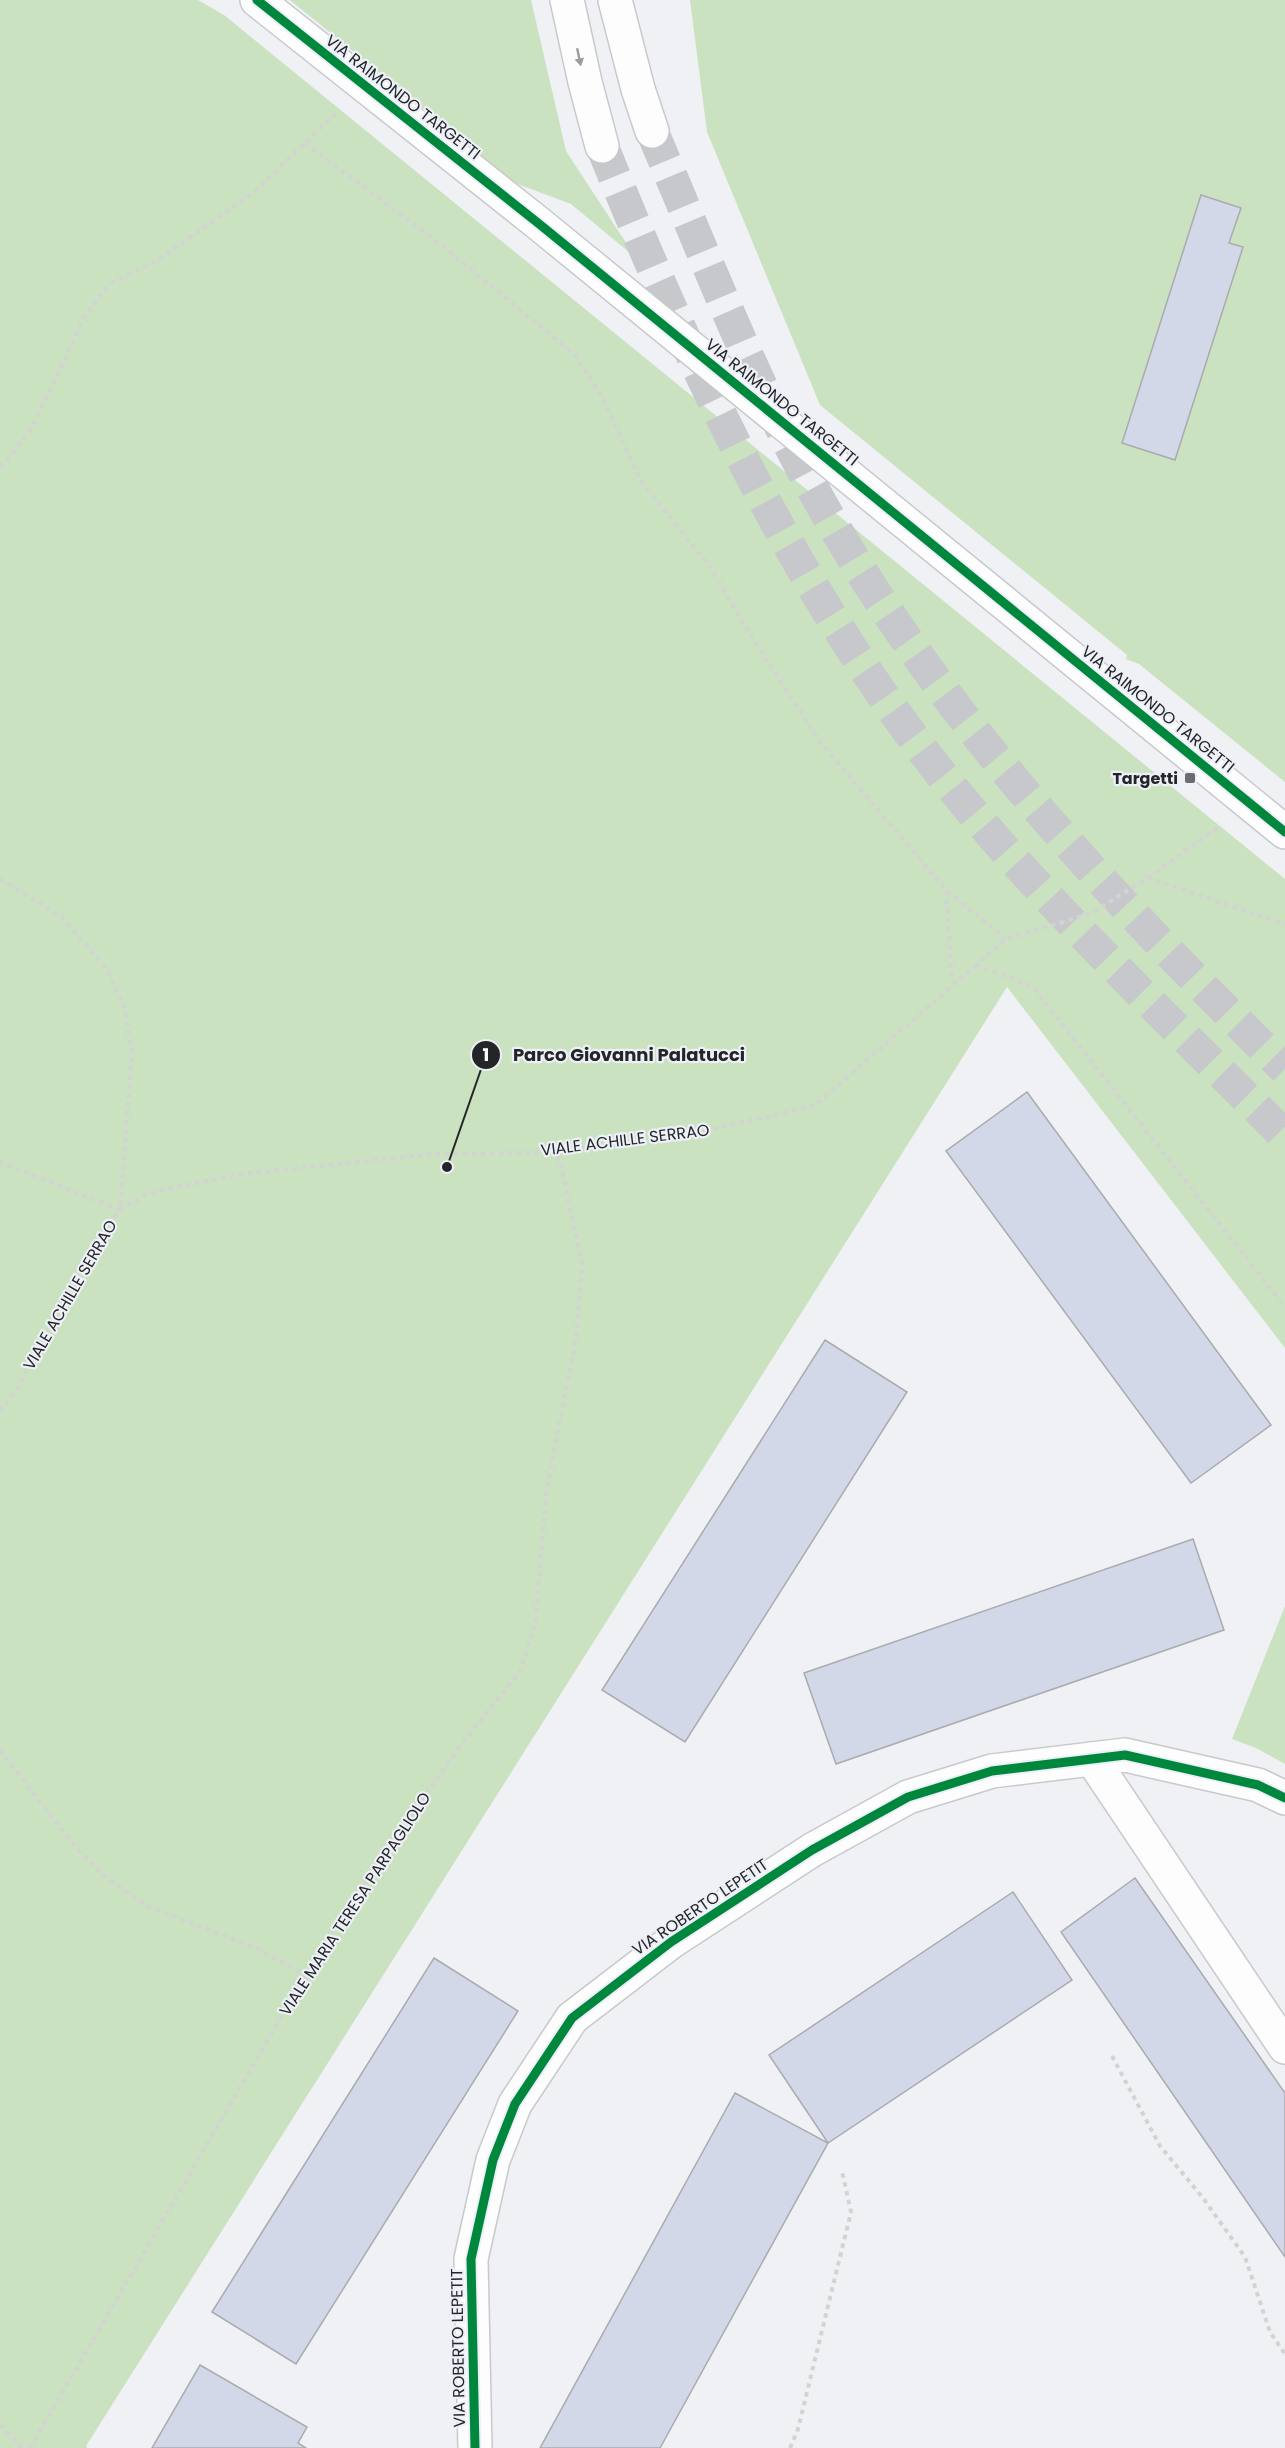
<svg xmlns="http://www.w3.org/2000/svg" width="1285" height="2448" font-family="Poppins,sans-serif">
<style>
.green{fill:#cae2c0}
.building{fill:#d2d8e7;stroke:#aaabae;stroke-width:1.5}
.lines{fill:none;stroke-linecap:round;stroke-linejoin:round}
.major-tunnel{stroke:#c6c8cc;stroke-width:33;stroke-dasharray:33 16;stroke-linecap:butt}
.minor-casing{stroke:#c8c9cc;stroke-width:36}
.major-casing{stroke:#c8c9cc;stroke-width:36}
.path{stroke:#d3d3d4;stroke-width:4;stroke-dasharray:4.5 4.5;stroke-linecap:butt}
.minor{stroke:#fdfdfe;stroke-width:33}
.major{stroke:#fdfdfe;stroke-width:33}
.cycleway-casing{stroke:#edf0f7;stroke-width:13}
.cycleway{stroke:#00873e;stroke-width:9}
.oneway{fill:#9b9c9e}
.poi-dot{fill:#6b6c70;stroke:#edf0f7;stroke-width:2}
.labels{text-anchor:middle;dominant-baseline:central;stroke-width:4.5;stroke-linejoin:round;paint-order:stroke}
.street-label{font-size:16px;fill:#242528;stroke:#edf0f7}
.poi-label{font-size:16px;font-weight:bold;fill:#242528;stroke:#edf0f7;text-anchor:end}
.leader{fill:none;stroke:#242528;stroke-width:2}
.callout-dot{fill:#242528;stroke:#edf0f7;stroke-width:2}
.mark-label{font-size:18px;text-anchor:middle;font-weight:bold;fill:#fff}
.callout-label{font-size:18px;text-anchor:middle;font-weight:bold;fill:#242528;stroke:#edf0f7;stroke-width:4.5;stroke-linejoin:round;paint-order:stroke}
</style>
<rect width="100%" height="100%" fill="#eff1f5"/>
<g class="green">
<path d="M0 0H198L224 15 1285 879V1348L1007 987 86 2446 87 2448H0Z"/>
<path d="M290 0H531L566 151 636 258 571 204 515 183Z"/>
<path d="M690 0H1285V782L1139 664 1126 659 1127 655 820 405 707 132Z"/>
<path d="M1285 1606V1764L1256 1748 1232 1739Z"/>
</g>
<g class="building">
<path d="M1201 195 1241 208 1229 243 1243 247 1175 460 1122 443Z"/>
<path d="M1027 1092 1271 1425 1191 1483 946 1151Z"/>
<path d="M825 1340 907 1392 685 1742 602 1690Z"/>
<path d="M1193 1539 1224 1630 836 1764 804 1673Z"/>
<path d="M1135 1878 1285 2093V2257L1061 1932Z"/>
<path d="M1013 1892 1072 1980 828 2143 769 2055Z"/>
<path d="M434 1958 518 2011 296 2364 212 2312Z"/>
<path d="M735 2093 828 2143 660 2448H540Z"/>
<path d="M200 2365 307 2427 298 2443 306 2448H152Z"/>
</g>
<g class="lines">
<g class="major-tunnel">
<path d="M652 131C706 258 755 387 823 507 943 720 1111 898 1285 1069"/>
<path d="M602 146C687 355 782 563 918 744 1024 885 1160 1011 1285 1136"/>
</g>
<defs>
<g id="minor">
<path d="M257 0 538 223 1285 832"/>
<path d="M1092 1759 1285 2047"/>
<path d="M475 2448 471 2259 493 2160 515 2104 572 2018 671 1942 812 1850 908 1797 992 1771 1125 1755 1258 1785 1285 1798"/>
</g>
<g id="major">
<path d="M567 0 585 82 602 146"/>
<path d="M615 0 638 89 652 131"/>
</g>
</defs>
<use href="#minor" class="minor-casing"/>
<use href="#major" class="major-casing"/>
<g class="path">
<path d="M305 143 430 236 574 354 601 395 641 481 710 567 749 633 821 743 946 890 1006 939"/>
<path d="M0 467 10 457 33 426 86 314 110 284 155 262 254 192 338 111"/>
<path d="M1148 878 1221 825"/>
<path d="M0 879 62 917 108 971 124 1007 132 1052 120 1210 0 1162"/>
<path d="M946 891 952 982"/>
<path d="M976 965 1032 986 1285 1307"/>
<path d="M0 1411 15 1392 103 1234 120 1210 148 1193 241 1174 434 1154 558 1152 717 1128 814 1106 1006 939 1090 914 1148 878 1285 924"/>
<path d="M0 1750 76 1848 107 1878 147 1906 261 1950 306 1976"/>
<path d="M1112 2056 1160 2146 1203 2198 1245 2257 1270 2332 1285 2354"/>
<path d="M0 2425 23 2448"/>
<path d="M30 2448 297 1990 392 1840 467 1737 520 1672 535 1624 547 1487 576 1339 582 1265 558 1152"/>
<path d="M790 2448 798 2429 851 2212 842 2171"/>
</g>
<use href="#minor" class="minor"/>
<use href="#major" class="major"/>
<defs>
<g id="cycleway">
<path d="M257 0 538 223 1285 832"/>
<path d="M475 2448 471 2259 493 2160 515 2104 572 2018 671 1942 812 1850 908 1797 992 1771 1125 1755 1258 1785 1285 1798"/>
</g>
</defs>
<use href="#cycleway" class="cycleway-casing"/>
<use href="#cycleway" class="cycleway"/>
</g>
<defs><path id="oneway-solid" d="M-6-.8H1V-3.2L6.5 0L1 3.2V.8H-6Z" transform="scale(1.5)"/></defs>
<use class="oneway" href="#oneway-solid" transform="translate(579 57) rotate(78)"/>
<rect class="poi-dot" x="1184" y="772" width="12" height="12" rx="3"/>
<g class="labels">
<g class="street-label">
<text transform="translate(403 97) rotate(38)">VIA RAIMONDO TARGETTI</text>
<text transform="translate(782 402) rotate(39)">VIA RAIMONDO TARGETTI</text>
<text transform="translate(1158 709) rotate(39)">VIA RAIMONDO TARGETTI</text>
<text transform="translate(625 1140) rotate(-7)">VIALE ACHILLE SERRAO</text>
<text transform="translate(70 1295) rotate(-60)">VIALE ACHILLE SERRAO</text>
<text transform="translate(355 1904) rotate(-57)">VIALE MARIA TERESA PARPAGLIOLO</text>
<text transform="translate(700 1907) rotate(-34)">VIA ROBERTO LEPETIT</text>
<text transform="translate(458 2348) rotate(-91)">VIA ROBERTO LEPETIT</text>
</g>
<g class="poi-label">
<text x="1178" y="778">Targetti</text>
</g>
</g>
<path class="leader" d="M447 1167L486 1055"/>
<g class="callout-dot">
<circle cx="447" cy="1167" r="6"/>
<circle cx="486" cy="1055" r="15"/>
</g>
<g class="mark-label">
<text x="486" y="1061">1</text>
</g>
<g class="callout-label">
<text x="629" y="1061">Parco Giovanni Palatucci</text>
</g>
</svg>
